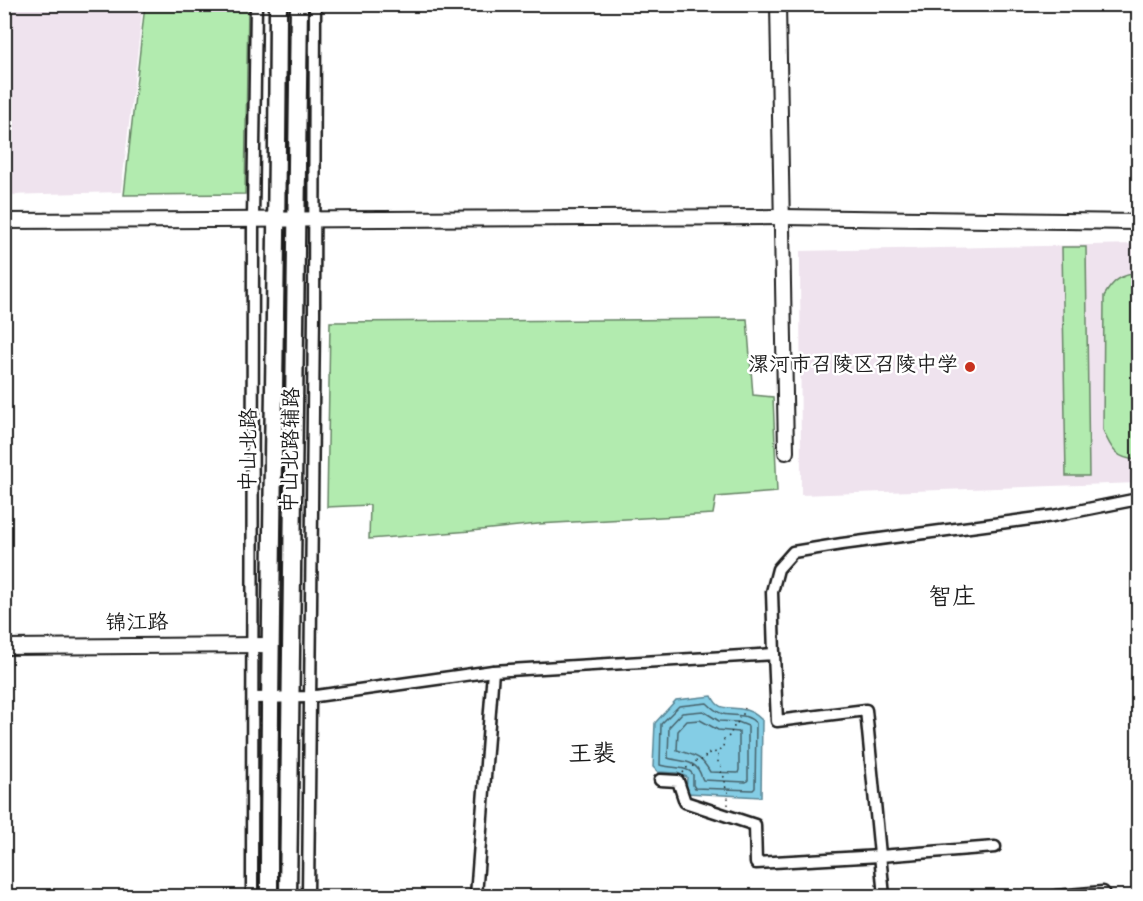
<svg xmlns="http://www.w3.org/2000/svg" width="1143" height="901" font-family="Dekko,'LXGW WenKai TC',sans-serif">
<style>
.built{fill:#efe3ee}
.green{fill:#b2ebaf;stroke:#678466;stroke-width:1.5}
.water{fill:#84cde5;stroke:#5a8695;stroke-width:1.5}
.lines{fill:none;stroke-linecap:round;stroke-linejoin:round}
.shore{stroke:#46636c;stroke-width:1.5}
.minor-casing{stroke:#1c1c1c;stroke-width:15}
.tertiary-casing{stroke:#1c1c1c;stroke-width:18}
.primary-casing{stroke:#1c1c1c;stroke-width:21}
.path{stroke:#1c1c1c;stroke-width:1.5;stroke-dasharray:1.5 4.5;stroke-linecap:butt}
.minor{stroke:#fff;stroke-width:10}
.tertiary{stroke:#fff;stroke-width:14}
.primary{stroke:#fff;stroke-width:16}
.poi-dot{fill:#c8321e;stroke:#fff;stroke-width:2}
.labels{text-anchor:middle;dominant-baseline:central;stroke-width:5;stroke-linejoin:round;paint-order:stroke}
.poi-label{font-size:21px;fill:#1c1c1c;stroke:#fff;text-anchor:end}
.street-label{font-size:21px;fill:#1c1c1c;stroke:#fff}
.quarter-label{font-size:24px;fill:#1c1c1c;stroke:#fff}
</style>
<rect width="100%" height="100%" fill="#fff"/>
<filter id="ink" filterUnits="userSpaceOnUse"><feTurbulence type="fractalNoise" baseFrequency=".0167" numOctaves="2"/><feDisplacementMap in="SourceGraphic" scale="12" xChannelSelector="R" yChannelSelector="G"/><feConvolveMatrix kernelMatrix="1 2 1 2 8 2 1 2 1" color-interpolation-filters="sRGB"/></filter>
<g filter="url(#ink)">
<g class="built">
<path d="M4 5H143L121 192 5 195Z"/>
<path d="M1138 244V483L801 495 800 251Z"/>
<path d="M874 891V896H770Z"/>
</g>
<g class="green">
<path d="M145 5H248L245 194 124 195Z"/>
<path d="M1062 247H1086L1089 476H1066Z"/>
<path d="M1138 273V460C1116 459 1111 449 1103 430L1104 296C1113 281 1120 275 1138 273Z"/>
<path d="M747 319 753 395 773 397 777 492 716 497 713 514 538 524 471 531 369 539 370 505 327 507 330 322Z"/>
</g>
<path class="water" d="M712 696C719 712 727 706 741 709 750 710 756 714 762 720L761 797 686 793 687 777 677 773 658 772 653 767 655 723 676 700Z"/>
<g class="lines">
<g class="shore">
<path d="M707 703C711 707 716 712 723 714 735 717 745 712 756 723L755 788 753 790 695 788 693 785C693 784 693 777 693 775 689 766 668 768 660 765L661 724 679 706Z"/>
<path d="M703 711 719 721 738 722 748 726V780L746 782 703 780C701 777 701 774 699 771 694 760 677 761 668 758L669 727 682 713Z"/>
<path d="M700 720 718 730 739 732V770L738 773 710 772C700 755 695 756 677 750L678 731 687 721Z"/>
</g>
<defs>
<g id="minor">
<path d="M774 654 772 592 778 569 793 552 842 544 1053 516 1138 499"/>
<path d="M253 698 309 697 493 671 774 654 777 721 866 710 884 896"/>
<path d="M660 780 678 781 685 802 755 825 756 863 880 856 995 847"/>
<path d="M252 896 253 219 256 4"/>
<path d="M308 896 314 314 315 4"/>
<path d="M476 896 493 671"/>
<path d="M1056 896 1103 892"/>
</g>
<g id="tertiary">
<path d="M778 4 786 452"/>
<path d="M4 221 782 217 1138 222"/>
<path d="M4 647 270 645"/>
</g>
<g id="primary">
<path d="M269 896C269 599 277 302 278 4"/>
<path d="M288 896 299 4"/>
</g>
</defs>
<use href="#minor" class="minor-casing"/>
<use href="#tertiary" class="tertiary-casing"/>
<use href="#primary" class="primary-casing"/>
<g class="path">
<path d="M683 773 686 768 693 766 697 760H704L706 754 717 752"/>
<path d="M728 805V790L724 785 726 779 721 774 722 768 718 763V752L723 747 724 739 731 735 732 728 737 725 738 718 742 717 745 708"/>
</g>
<use href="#minor" class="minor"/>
<use href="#tertiary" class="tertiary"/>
<use href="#primary" class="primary"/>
</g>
</g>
<circle class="poi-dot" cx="970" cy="367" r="6"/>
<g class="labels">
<g class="poi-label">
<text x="958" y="367">漯河市召陵区召陵中学</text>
</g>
<g class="street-label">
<text transform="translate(251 450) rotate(-89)">中山北路</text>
<text transform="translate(293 450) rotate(-89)">中山北路辅路</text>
<text transform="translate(137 625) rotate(-1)">锦江路</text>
</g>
<g class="quarter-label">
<text x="952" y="599">智庄</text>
<text x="592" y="756">王裴</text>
</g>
</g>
<rect width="1143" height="901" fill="none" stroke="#fff" stroke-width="24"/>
<rect x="12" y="12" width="1119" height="877" fill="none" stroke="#1c1c1c" stroke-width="2" filter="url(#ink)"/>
</svg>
